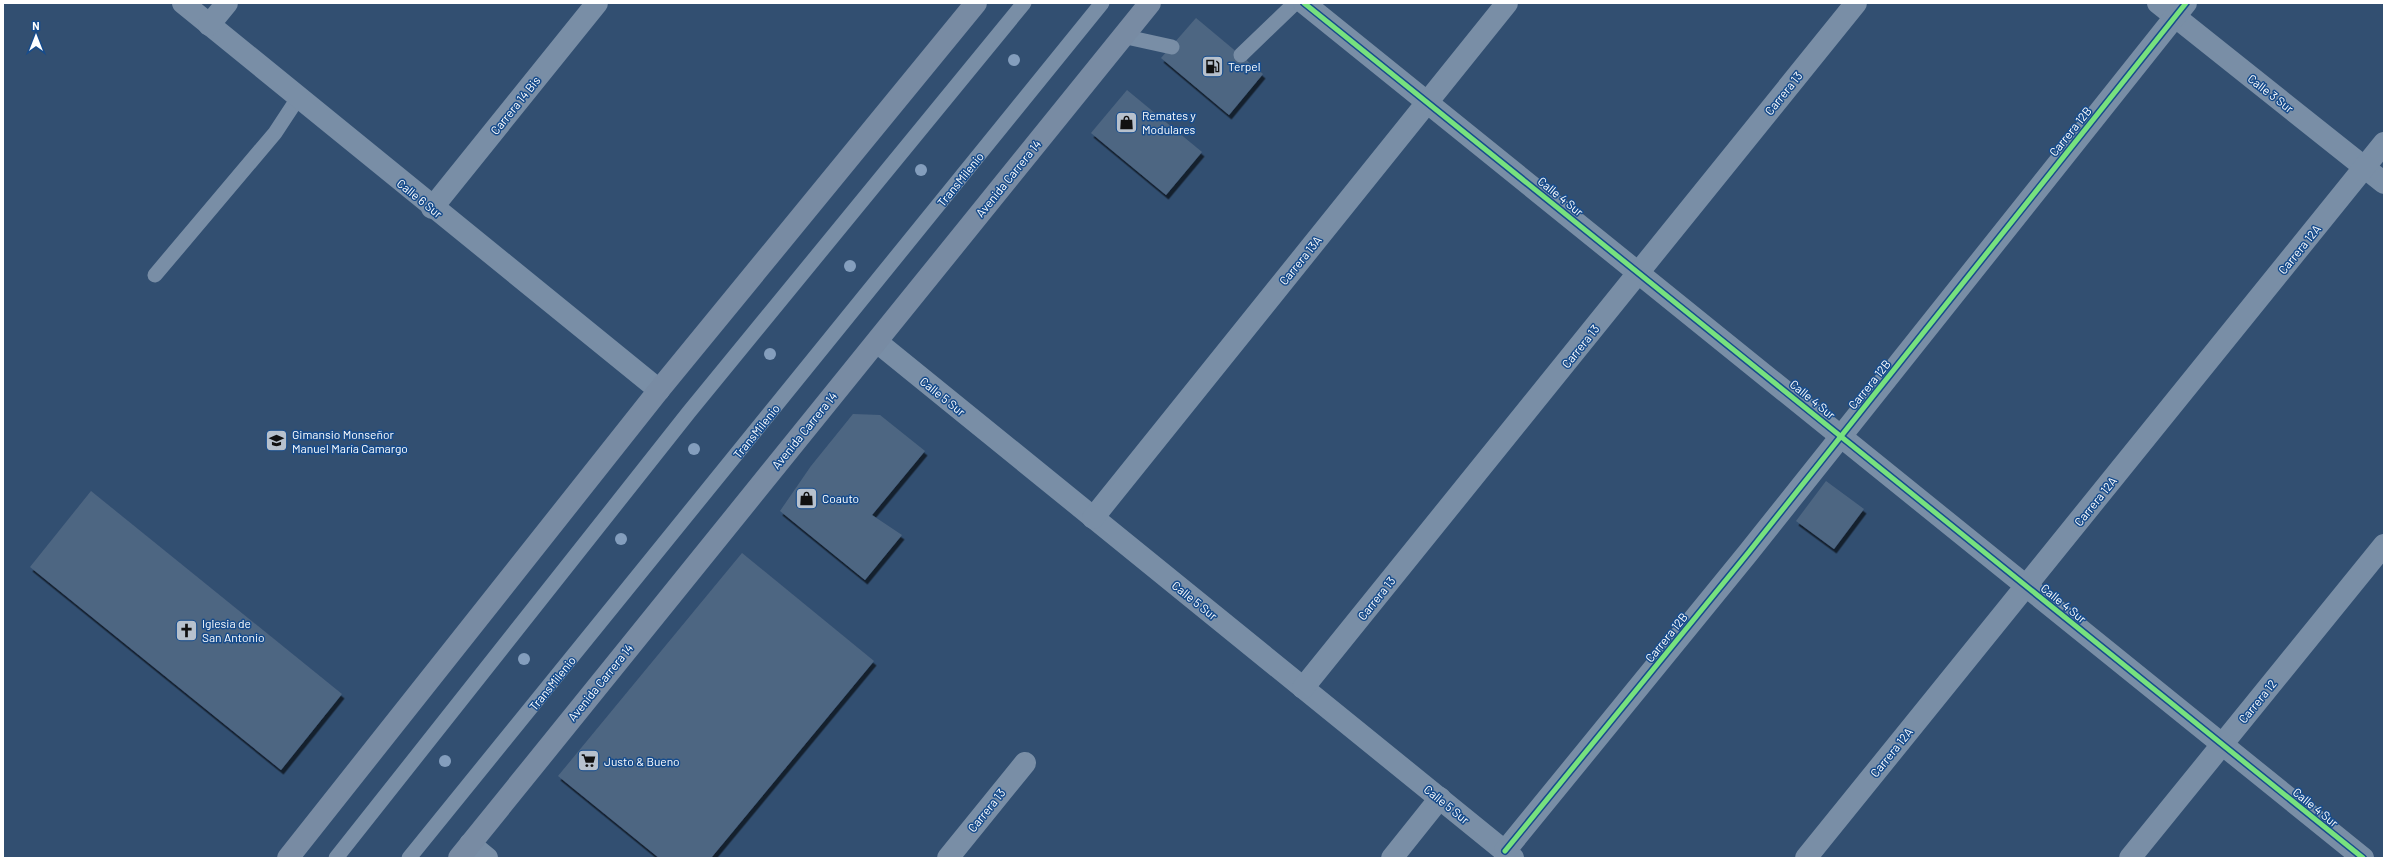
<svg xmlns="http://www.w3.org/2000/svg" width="2387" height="861" font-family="Barlow,sans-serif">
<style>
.building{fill:#4e6682;filter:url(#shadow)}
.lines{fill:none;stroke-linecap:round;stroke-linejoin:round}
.lane{stroke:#798ea6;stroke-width:15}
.street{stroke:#798ea6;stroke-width:22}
.primary{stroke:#788ba3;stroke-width:22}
.cycleway-casing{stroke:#174c8c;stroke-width:8}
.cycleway{stroke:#77e17e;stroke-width:5}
.tree{fill:#849ebd}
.labels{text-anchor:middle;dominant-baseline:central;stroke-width:3;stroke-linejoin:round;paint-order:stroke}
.poi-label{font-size:12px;fill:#fff;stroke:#174c8c;text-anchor:start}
.street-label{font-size:12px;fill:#fff;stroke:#174c8c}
</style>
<defs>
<filter id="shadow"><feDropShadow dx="2.5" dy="4.5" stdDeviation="0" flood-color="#0009"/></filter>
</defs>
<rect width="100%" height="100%" fill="#324f71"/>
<g class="building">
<path d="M1196 18 1263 74 1229 115 1161 58Z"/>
<path d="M1127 90 1202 152 1166 195 1091 133Z"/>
<path d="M853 414 880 415 925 451 872 515 902 535 865 580 780 511 811 466Z"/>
<path d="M1826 481 1864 509 1834 549 1796 521Z"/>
<path d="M91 491 342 694 281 770 30 567Z"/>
<path d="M742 553 874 661 711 858H659L558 776Z"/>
</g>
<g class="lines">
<g class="lane">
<path d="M1122 36 1172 47"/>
<path d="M1241 55 1295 3"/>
<path d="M155 275 275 133 298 98"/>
<path d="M336 858 689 412 1024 3"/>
<path d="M409 858 1102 3"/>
</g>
<g class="street">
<path d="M183 3 659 390"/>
<path d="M1304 3 2363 858"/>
<path d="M2158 3 2384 183"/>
<path d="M209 25 227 3"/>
<path d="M432 208 597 3"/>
<path d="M877 342 1513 858"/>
<path d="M1093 518 1507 3"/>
<path d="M1303 688 1856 3"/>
<path d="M470 844 487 858"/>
<path d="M1505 851 1748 553 2186 3"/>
<path d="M948 858 1025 763"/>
<path d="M1392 858 1440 798"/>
<path d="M1806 858 2384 143"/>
<path d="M2130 858 2384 545"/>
</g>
<g class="primary">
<path d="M288 858 659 390 976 3"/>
<path d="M459 858 1150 3"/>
</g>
<defs>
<g id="cycleway">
<path d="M1304 3 2363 858"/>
<path d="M1505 851 1748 553 2186 3"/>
</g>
</defs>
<use href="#cycleway" class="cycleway-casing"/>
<use href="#cycleway" class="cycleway"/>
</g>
<g class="tree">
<circle cx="1014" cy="60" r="6"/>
<circle cx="921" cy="170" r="6"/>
<circle cx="850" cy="266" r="6"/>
<circle cx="770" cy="354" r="6"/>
<circle cx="694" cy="449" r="6"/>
<circle cx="621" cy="539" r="6"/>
<circle cx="524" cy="659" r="6"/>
<circle cx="445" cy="761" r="6"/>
</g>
<defs>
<symbol id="fuel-square" viewBox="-11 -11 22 22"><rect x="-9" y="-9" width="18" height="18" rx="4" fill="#b7c1cd" stroke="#174c8c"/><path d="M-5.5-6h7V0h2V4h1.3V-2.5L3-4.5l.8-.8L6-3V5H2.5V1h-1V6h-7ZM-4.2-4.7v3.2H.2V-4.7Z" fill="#111"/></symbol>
<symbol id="shop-square" viewBox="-11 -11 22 22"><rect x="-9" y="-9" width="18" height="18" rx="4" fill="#b7c1cd" stroke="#174c8c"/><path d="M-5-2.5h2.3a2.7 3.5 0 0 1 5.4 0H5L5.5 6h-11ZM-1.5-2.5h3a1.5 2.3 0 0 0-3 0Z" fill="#111"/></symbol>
<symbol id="school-square" viewBox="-11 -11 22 22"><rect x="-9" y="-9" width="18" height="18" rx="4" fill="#b7c1cd" stroke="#174c8c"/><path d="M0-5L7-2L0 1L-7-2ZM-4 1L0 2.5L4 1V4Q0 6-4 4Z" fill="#111"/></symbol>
<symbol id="church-square" viewBox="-11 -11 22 22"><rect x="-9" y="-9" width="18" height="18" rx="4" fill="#b7c1cd" stroke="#174c8c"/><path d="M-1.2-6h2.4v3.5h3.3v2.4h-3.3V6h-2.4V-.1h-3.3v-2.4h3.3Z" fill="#111"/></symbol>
<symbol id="supermarket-square" viewBox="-11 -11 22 22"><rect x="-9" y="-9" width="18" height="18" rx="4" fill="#b7c1cd" stroke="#174c8c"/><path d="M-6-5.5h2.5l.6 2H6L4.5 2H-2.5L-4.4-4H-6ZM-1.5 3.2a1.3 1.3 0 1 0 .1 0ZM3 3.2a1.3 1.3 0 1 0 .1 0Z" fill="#111"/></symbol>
</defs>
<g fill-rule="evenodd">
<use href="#fuel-square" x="1200" y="54" width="25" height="25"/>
<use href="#shop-square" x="1114" y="110" width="25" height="25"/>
<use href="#school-square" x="264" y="428" width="25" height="25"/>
<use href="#shop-square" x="794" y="486" width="25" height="25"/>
<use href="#church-square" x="174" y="618" width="25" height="25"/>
<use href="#supermarket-square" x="576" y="748" width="25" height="25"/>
</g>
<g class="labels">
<g class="poi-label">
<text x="1228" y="66">Terpel</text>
<text x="1142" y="115">Remates y<tspan x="1142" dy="14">Modulares</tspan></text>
<text x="292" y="434">Gimansio Monseñor<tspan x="292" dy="14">Manuel María Camargo</tspan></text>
<text x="822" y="498">Coauto</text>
<text x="202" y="623">Iglesia de<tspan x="202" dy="14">San Antonio</tspan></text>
<text x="604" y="761">Justo &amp; Bueno</text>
</g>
<g class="street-label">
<text transform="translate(1783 93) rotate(-51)">Carrera 13</text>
<text transform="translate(2271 93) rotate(38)">Calle 3 Sur</text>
<text transform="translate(515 105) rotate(-51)">Carrera 14 Bis</text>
<text transform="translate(2070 131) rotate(-51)">Carrera 12B</text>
<text transform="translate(1008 178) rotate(-51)">Avenida Carrera 14</text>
<text transform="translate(960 179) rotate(-51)">TransMilenio</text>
<text transform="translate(1561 196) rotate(39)">Calle 4 Sur</text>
<text transform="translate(420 198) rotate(39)">Calle 6 Sur</text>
<text transform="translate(2299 249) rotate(-51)">Carrera 12A</text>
<text transform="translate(1300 260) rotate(-51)">Carrera 13A</text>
<text transform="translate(1580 346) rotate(-51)">Carrera 13</text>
<text transform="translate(1869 384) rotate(-51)">Carrera 12B</text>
<text transform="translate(943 396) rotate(39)">Calle 5 Sur</text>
<text transform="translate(1813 399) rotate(39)">Calle 4 Sur</text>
<text transform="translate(804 430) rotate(-51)">Avenida Carrera 14</text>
<text transform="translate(756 431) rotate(-51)">TransMilenio</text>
<text transform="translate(2095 501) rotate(-51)">Carrera 12A</text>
<text transform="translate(1376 598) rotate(-51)">Carrera 13</text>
<text transform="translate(1195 600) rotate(39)">Calle 5 Sur</text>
<text transform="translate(2064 603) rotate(39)">Calle 4 Sur</text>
<text transform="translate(1666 637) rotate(-51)">Carrera 12B</text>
<text transform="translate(600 682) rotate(-51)">Avenida Carrera 14</text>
<text transform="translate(552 683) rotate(-51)">TransMilenio</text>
<text transform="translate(2257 701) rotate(-51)">Carrera 12</text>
<text transform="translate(1891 752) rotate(-51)">Carrera 12A</text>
<text transform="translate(1447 804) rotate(39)">Calle 5 Sur</text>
<text transform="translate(2316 807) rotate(39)">Calle 4 Sur</text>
<text transform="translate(986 810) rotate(-51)">Carrera 13</text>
</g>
</g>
<rect width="2387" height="861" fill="none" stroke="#ffffff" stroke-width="8"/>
<g transform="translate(36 36)" stroke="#174c8c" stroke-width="3" paint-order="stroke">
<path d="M0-3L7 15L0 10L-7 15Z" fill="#ffffff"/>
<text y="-6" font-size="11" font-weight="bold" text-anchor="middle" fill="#ffffff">N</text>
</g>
</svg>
